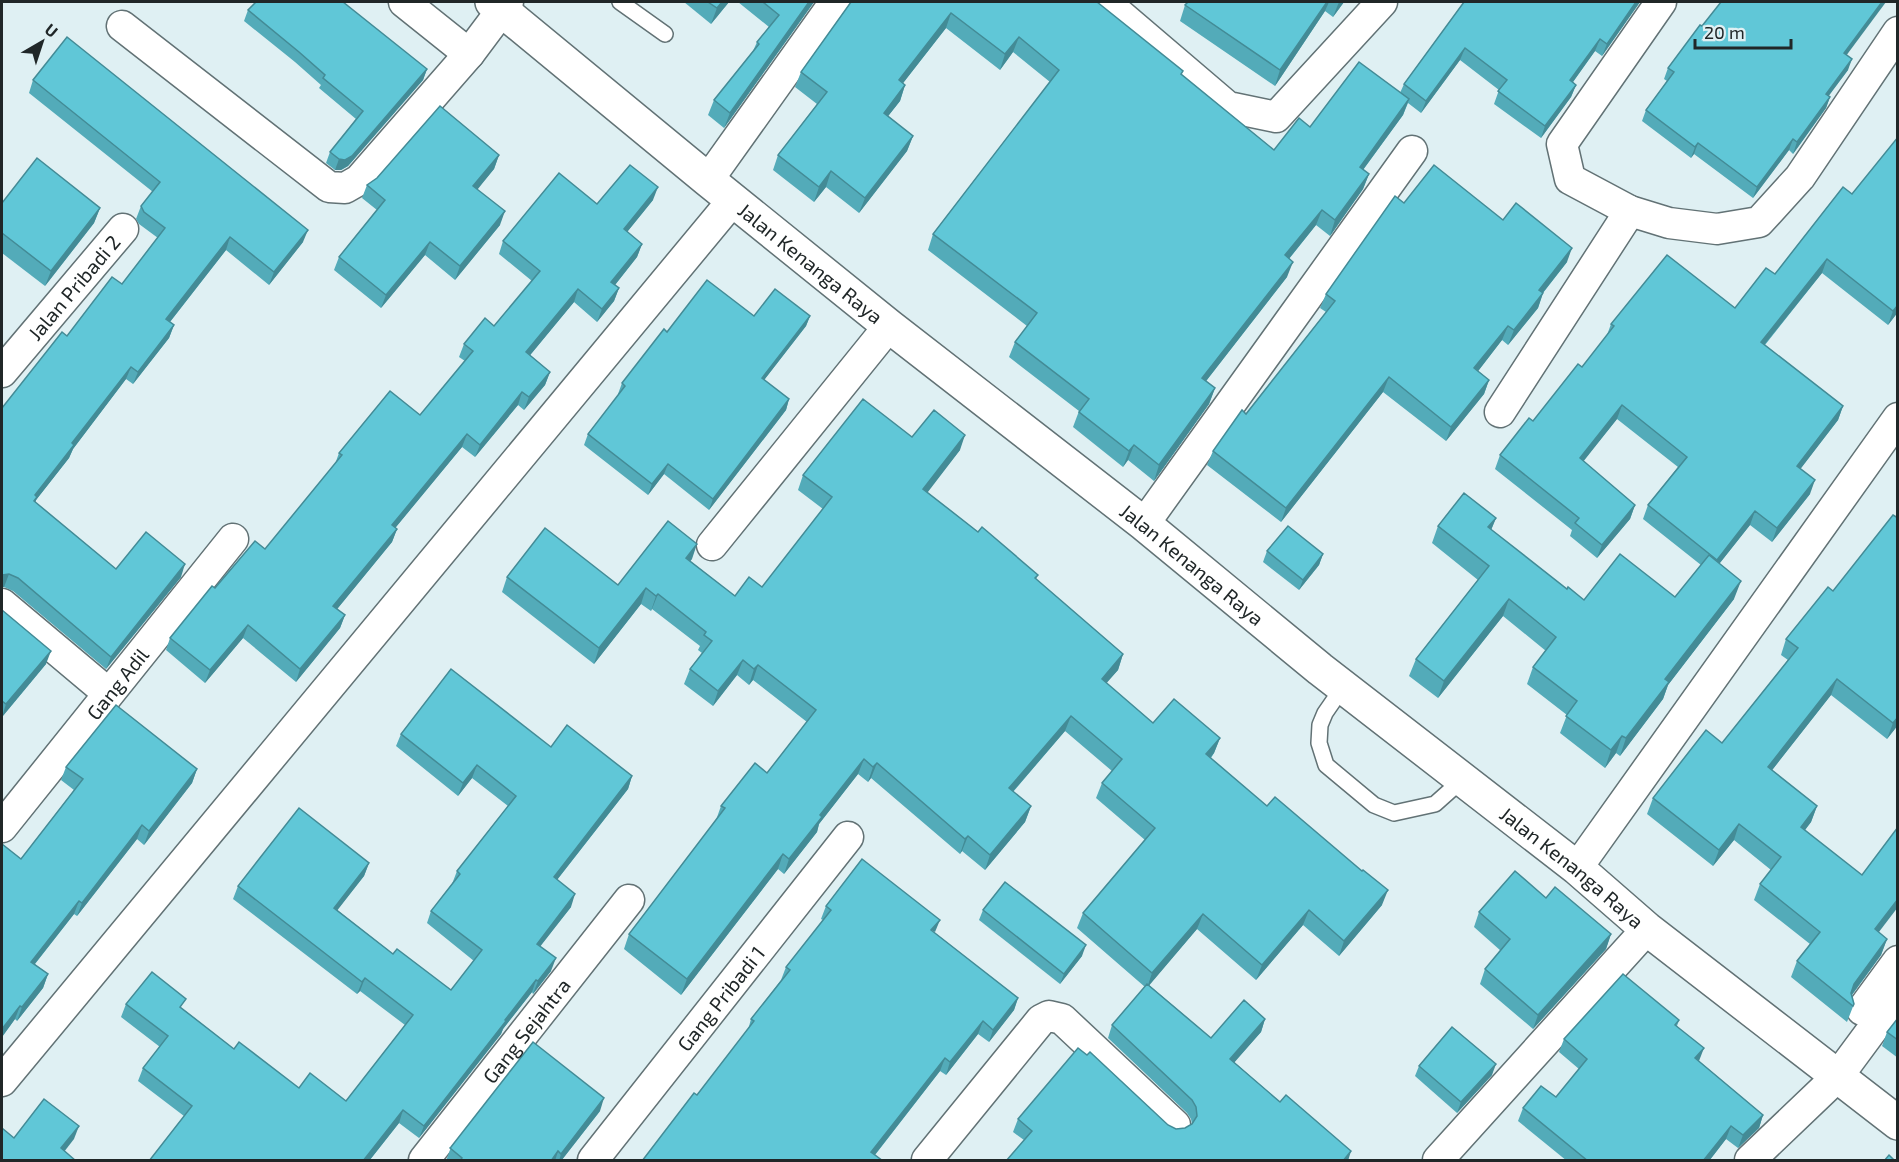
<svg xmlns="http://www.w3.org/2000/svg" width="1899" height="1162" font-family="'Exo 2',sans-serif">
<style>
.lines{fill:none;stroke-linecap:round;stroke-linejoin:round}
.lane-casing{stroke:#627275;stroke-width:18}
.street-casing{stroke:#627275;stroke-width:33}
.secondary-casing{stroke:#627275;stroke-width:36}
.lane{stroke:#fff;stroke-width:15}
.street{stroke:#fff;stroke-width:30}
.secondary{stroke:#fff;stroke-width:33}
.wall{fill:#53abb9}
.shaded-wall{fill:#438b96}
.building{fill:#60c7d7;stroke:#438b96;stroke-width:1.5}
.labels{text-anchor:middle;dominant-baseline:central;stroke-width:4.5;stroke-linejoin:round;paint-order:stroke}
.street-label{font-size:20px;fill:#202728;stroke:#dff0f3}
</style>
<rect width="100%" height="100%" fill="#dff0f3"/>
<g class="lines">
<defs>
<g id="lane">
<path d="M620 2 665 34"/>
<path d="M1343 687 1325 713 1320 725 1319 743 1326 765 1374 805 1394 813 1435 804 1463 779"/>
</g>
<g id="street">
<path d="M404 2 469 54"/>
<path d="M1105 2 1228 107 1276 117 1382 2"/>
<path d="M1661 2 1562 144 1570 179 1630 211 1669 223 1717 229 1759 222 1800 177 1898 32"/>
<path d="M122 26 329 187 345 188 359 180 469 54 508 2"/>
<path d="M708 180 835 2"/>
<path id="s1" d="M2 372 123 229"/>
<path d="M1500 412 1630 211"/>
<path d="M1144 524 1412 151"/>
<path d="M712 545 889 326"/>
<path d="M2 604 108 693"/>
<path id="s2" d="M2 827 233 539"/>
<path d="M1577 868 1898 418"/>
<path d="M1862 1010 1898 961"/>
<path d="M2 1081 733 200"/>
<path id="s3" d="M424 1160 629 900"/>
<path id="s4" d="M593 1160 848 837"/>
<path d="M927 1160 1041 1020 1049 1016 1062 1019 1175 1125"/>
<path d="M1438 1160 1647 929"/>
<path d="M1750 1160 1838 1076 1898 995"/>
</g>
<g id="secondary">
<path id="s5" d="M492 2 708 180 889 326 1144 524 1320 669 1577 868 1647 929 1898 1123"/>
</g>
</defs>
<use href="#lane" class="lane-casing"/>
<use href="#street" class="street-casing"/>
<use href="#secondary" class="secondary-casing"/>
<use href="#lane" class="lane"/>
<use href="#street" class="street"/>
<use href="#secondary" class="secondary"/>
</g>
<g class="wall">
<path d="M684 2H729L711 24Z"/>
<path d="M738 2H814L724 128 708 115 714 100 753 51 757 42 769 27Z"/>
<path d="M851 2H1097L1182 75 1274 150 1310 127 1400 93 1404 84 1464 2H1640L1602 56 1595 51 1573 82 1576 85 1571 97 1541 138 1494 104 1499 90 1460 60 1421 113 1408 103 1403 115 1363 170 1369 174 1363 189 1330 236 1316 225 1289 259 1287 277 1206 381 1215 388 1209 404 1154 481 1128 460 1123 467 1073 427 1079 411 1009 357 1015 342 1027 326 928 250 933 234 1050 82 1013 52 1000 70 946 28 903 83 905 85 900 101 888 116 913 136 907 151 859 213 826 187 814 202 773 170 778 155 817 104 795 87 801 72Z"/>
<path d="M1188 2H1344L1333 17 1325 11 1275 86 1180 21 1185 5Z"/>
<path d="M248 10 427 69 423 80 348 166 341 170H335L326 163 330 152 356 119 319 88 321 85 295 62 244 21Z"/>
<path d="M1702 26 1846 55 1848 70 1828 96 1830 97 1826 108 1793 154 1789 150 1753 198 1694 154 1691 158 1642 121 1646 110 1667 81 1664 79 1668 68Z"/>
<path d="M33 80 303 242 269 285 226 250 170 322 174 325 169 338 133 384 126 379 73 449 69 458 36 500 35 502 116 569 181 577 106 669 13 591 4 587H2V408L67 336 122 284 158 238 139 224 136 219 141 206 153 192 29 93Z"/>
<path d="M499 155 494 169 477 189 500 225 455 280 425 255 381 308 334 270 339 257 377 210 362 198 367 185Z"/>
<path d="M1843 187 1898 312 1888 325 1822 273 1765 345 1843 406 1838 420 1800 469 1810 494 1772 542 1750 525 1719 564 1734 599 1668 685 1663 699 1620 756 1616 753 1605 768 1560 733 1567 715 1527 684 1533 667 1546 651 1503 616 1438 698 1409 676 1416 659 1478 580 1432 543 1438 526 1496 518 1491 530 1567 589 1584 600 1675 597 1701 565 1643 519 1648 505 1678 467 1617 419 1583 461 1635 505 1630 519 1597 558 1570 536 1572 530 1495 469 1500 455 1533 421 1582 367 1607 335 1611 324 1735 308 1775 274Z"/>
<path d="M653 200 627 232 642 244 637 257 615 285 619 288 614 301 597 322 574 302 530 355 550 372 545 385 524 410 518 405 475 457 462 447 395 528 397 529 392 542 337 609 345 615 340 628 296 682 243 638 205 683 166 650 170 638 215 588 265 549 335 464 339 453 420 415 465 361 459 357 464 344 494 326 532 281 499 254 503 241 597 204Z"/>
<path d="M2 203 100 208 94 223 45 286 2 253Z"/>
<path d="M1404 203 1503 220 1567 262 1543 293 1538 308 1508 345 1502 340 1478 371 1489 380 1484 394 1446 441 1383 392 1281 522 1207 465 1213 451 1246 414 1326 312 1320 308 1326 294Z"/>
<path d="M754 316H810L806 326 764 380 789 399 786 410 709 510 664 474 648 495 584 445 588 434 619 395 618 394 622 383 667 332Z"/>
<path d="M912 437 960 450 927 492 978 532 1038 575 1036 579 1123 654 1118 670 1106 683 1153 723 1220 738 1214 753 1211 758 1382 905 1339 956 1303 925 1256 980 1197 929 1149 985 1211 1038 1265 1019 1261 1032 1234 1062 1280 1102 1351 1151 1024 1140 1013 1132 1018 1119 1168 1125 1176 1129 1185 1128 1192 1124 1191 1119 1187 1113 1108 1038 1112 1025 1145 987 1077 928 1083 913 1145 840 1096 798 1102 783 1112 771 1065 731 1013 792 1031 806 1025 822 985 870 962 851 960 854 871 778 868 782 858 774 819 824 817 832 784 874 778 869 681 995 624 949 629 934 716 820 721 806 767 773 807 722 753 680 749 685 737 675 713 706 684 684 690 669 702 653 698 650 700 646 652 609 651 611 641 604 594 664 502 592 507 577 618 585 692 559 690 561 735 596 762 587 823 509 798 490 803 475Z"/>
<path d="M1898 518V725L1887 739 1831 695 1772 770 1817 806 1811 822 1805 830 1879 933 1887 939 1881 955 1852 995 1854 1004 1847 1022 1791 977 1797 961 1810 944 1754 900 1760 884 1771 870 1734 840 1713 866 1647 814 1653 798 1722 743 1788 660 1781 655 1786 639 1833 591Z"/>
<path d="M1267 551 1323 554 1319 565 1299 590 1263 562Z"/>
<path d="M2 610 46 664 2 717Z"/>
<path d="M401 734 551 747 632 776 628 789 557 880 571 907 540 946 551 971 533 994 532 992 503 1029 501 1034 419 1138 399 1123 369 1161H149L184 1116 138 1081 143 1068 160 1047 121 1017 126 1004 183 1009 234 1049 299 1088 346 1101 405 1025 360 991 357 994 233 899 238 886 369 863 364 876 337 910 393 954 451 990 474 961 427 923 431 911 452 884 457 871 508 806 472 778 458 796 396 746Z"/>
<path d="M66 767 197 769 192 783 144 845 137 839 77 916 74 914 35 964 48 974 43 988 17 1021 15 1019 2 1037V844L21 859 74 790 61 780Z"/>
<path d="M1546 898 1611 934 1606 949 1533 1029 1480 984 1485 969 1501 951 1474 927 1479 912Z"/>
<path d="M826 906 935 933 1018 998 1014 1010 989 1042 978 1034 946 1075 940 1071 875 1155 697 1095 748 1030 751 1019 781 980 786 967 823 920 821 919Z"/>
<path d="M983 910 1082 956 1060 984 979 920Z"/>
<path d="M1898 1018V1058L1882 1046 1887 1032Z"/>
<path d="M1679 1020 1677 1026 1699 1061 1763 1115 1759 1128 1738 1148 1726 1139 1709 1161H1567L1518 1121 1523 1108 1556 1097 1579 1069 1559 1052 1564 1039Z"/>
<path d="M1419 1066 1492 1075 1457 1113 1415 1076Z"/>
<path d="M600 1111 561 1161H446L451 1147Z"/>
</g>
<g class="shaded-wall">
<path d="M722 2H729L711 24 717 8Z"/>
<path d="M809 2H814L724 128 730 113Z"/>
<path d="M1327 2H1329L1325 11 1275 86 1280 70Z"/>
<path d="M1339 2H1344L1333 17Z"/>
<path d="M1636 2H1640L1602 56 1607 44Z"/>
<path d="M1882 2H1886L1840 64 1844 53Z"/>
<path d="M951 13 946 28 893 96 899 80Z"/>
<path d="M1019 37 1013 52 1000 70 1005 54Z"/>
<path d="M1600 39 1595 51 1565 93 1570 80Z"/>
<path d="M1465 48 1460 60 1421 113 1426 101Z"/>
<path d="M1852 59 1848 70 1822 105 1826 94Z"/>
<path d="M427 69 423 80 348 166 341 170H335L339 159Z"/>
<path d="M905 85 900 101 878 129 884 113Z"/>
<path d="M1576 85 1571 97 1541 138 1545 126Z"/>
<path d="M1830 97 1826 108 1793 154 1797 142Z"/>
<path d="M1409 99 1403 115 1354 182 1360 167Z"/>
<path d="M913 136 907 151 859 213 865 198Z"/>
<path d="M1793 139 1789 150 1753 198 1757 187Z"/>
<path d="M1698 143 1694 154 1691 158 1695 147Z"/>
<path d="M499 155 494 169 469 200 473 186Z"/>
<path d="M831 171 826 187 814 202 819 187Z"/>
<path d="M1369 174 1363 189 1330 236 1335 220Z"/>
<path d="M658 187 653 200 619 242 624 229Z"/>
<path d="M100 208 94 223 45 286 51 271Z"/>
<path d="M1322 210 1316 225 1279 271 1285 255Z"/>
<path d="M505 211 500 225 455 280 460 266Z"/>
<path d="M308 230 303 242 269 285 274 272Z"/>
<path d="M230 237 226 250 162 332 166 319Z"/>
<path d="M430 242 425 255 381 308 386 295Z"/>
<path d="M642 244 637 257 607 295 611 282Z"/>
<path d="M1572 248 1567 262 1534 304 1539 290Z"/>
<path d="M1827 259 1822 273 1756 355 1761 342Z"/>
<path d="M1293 262 1287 277 1196 394 1202 378Z"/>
<path d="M619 288 614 301 597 322 602 309Z"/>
<path d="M578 289 574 302 522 365 526 352Z"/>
<path d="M1543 293 1538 308 1508 345 1514 330Z"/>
<path d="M1898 305V312L1888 325 1893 311Z"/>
<path d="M810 316 806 326 758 388 762 378Z"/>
<path d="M174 325 169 338 133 384 138 372Z"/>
<path d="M1508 326 1502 340 1469 383 1474 368Z"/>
<path d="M131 367 126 379 73 449 69 458 36 500 33 510 35 495 72 443Z"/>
<path d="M550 372 545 385 524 410 529 397Z"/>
<path d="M1389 377 1383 392 1281 522 1286 508Z"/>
<path d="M1489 380 1484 394 1446 441 1451 427Z"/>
<path d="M1215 388 1209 404 1154 481 1159 465Z"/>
<path d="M522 392 518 405 475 457 480 445Z"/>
<path d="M789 399 786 410 709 510 713 499Z"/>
<path d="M1622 405 1617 419 1575 472 1580 458Z"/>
<path d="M1843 406 1838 420 1792 480 1797 466Z"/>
<path d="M467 434 462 447 387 538 392 525Z"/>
<path d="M965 435 960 450 918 505 923 489Z"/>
<path d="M1134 445 1128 460 1123 467 1129 451Z"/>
<path d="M668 464 664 474 648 495 652 484Z"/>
<path d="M1815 480 1810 494 1772 542 1777 528Z"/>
<path d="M1635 505 1630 519 1597 558 1602 545Z"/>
<path d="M1755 511 1750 525 1712 573 1717 560Z"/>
<path d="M1496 518 1489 535 1488 527Z"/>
<path d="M397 529 392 542 329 619 333 606Z"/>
<path d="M697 544 692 559 681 573 686 558Z"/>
<path d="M1323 554 1319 565 1299 590 1303 580Z"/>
<path d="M185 564 181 577 106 669 111 657Z"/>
<path d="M9 574 4 587H2V575Z"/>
<path d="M1741 581 1734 599 1668 685 1663 699 1620 756 1626 738 1665 679Z"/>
<path d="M646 588 641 604 594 664 599 648Z"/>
<path d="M658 594 652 609 651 611 656 596Z"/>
<path d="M1509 599 1503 616 1438 698 1444 681Z"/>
<path d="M345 615 340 628 296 682 300 669Z"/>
<path d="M248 625 243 638 205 683 210 670Z"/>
<path d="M51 651 46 664 2 717 6 704Z"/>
<path d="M1123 654 1118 670 1097 694 1102 679Z"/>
<path d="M743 660 737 675 713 706 718 691Z"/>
<path d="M758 665 753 680 749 685 754 669Z"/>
<path d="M1837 679 1831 695 1762 783 1768 767Z"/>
<path d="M1071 716 1065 731 1003 803 1009 788Z"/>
<path d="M1898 717V725L1887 739 1893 723Z"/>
<path d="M1622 736 1616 753 1605 768 1611 750Z"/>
<path d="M1220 738 1214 753 1201 769 1206 754Z"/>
<path d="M864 759 858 774 819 824 817 832 784 874 789 859 820 815Z"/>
<path d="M877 763 871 778 868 782 873 767Z"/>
<path d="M477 765 472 778 458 796 463 783Z"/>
<path d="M197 769 192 783 144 845 149 831Z"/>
<path d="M632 776 628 789 549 890 554 877Z"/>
<path d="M1031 806 1025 822 985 870 990 855Z"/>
<path d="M1817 806 1811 822 1795 843 1801 827Z"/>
<path d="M1739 824 1734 840 1713 866 1719 850Z"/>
<path d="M142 825 137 839 77 916 82 903Z"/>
<path d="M968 836 962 851 960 854 965 839Z"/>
<path d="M783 854 778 869 681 995 687 979Z"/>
<path d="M369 863 364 876 329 921 334 908Z"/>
<path d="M1388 890 1382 905 1339 956 1344 941Z"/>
<path d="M575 894 571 907 532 957 537 944Z"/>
<path d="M1898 899V907L1869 945 1875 929Z"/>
<path d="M79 901 74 914 26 975 31 962Z"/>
<path d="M1309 910 1303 925 1256 980 1262 965Z"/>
<path d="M1203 914 1197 929 1147 988 1152 973Z"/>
<path d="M940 920 935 932 931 930Z"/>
<path d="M1611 934 1606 949 1533 1029 1538 1015Z"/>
<path d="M1887 939 1881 955 1848 1000 1854 984Z"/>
<path d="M1086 945 1082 956 1060 984 1064 974Z"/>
<path d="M556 958 551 971 533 994 538 981Z"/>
<path d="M48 974 43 988 17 1021 22 1007Z"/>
<path d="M365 978 360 991 357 994 362 982Z"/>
<path d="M536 980 532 992 503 1029 501 1034 419 1138 424 1126Z"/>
<path d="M1018 998 1014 1010 989 1042 993 1030Z"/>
<path d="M20 1006 15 1019 2 1037V1029Z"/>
<path d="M1265 1019 1261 1032 1226 1072 1230 1059Z"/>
<path d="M983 1021 978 1034 946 1075 950 1062Z"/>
<path d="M1704 1048 1699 1061 1690 1071 1695 1058Z"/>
<path d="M945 1058 940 1071 870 1161 871 1152Z"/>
<path d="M1496 1064 1492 1075 1457 1113 1461 1102Z"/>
<path d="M604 1098 600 1111 561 1161H559L561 1154Z"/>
<path d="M403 1110 399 1123 369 1161H363Z"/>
<path d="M1763 1115 1759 1128 1738 1148 1743 1135Z"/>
<path d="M79 1126 74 1139 57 1161 61 1148Z"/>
<path d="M1731 1126 1726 1139 1709 1161H1703Z"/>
<path d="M558 1151 555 1161H551Z"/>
<path d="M1351 1151 1348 1161H1343Z"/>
</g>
<g class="building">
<path d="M256 2H343L427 69 352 156 345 160 339 159 330 152 363 111 323 78 325 75 299 52 248 10Z"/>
<path d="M708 2H722L717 8Z"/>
<path d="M763 2H809L730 113 714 100 759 44 757 42 779 15Z"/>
<path d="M851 2H1097L1183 71 1181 74 1274 150 1299 118 1310 127 1359 62 1409 99 1360 167 1369 174 1335 220 1322 210 1285 255 1293 262 1202 378 1215 388 1159 465 1134 445 1129 451 1079 412 1089 399 1015 342 1037 313 933 234 1059 70 1019 37 1005 54 951 13 899 80 905 85 884 113 913 136 865 198 831 171 819 187 778 155 827 92 801 72Z"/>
<path d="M1188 2H1327L1280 70 1185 5Z"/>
<path d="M1464 2H1636L1607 44 1600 39 1570 80 1576 85 1545 126 1498 91 1507 80 1465 48 1426 101 1404 84Z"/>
<path d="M1721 2H1882L1844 53 1852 59 1826 94 1830 97 1797 142 1793 139 1757 187 1698 143 1695 147 1646 110 1674 72 1668 68 1700 25 1702 26Z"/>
<path d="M67 37 308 230 274 272 230 237 166 319 174 325 138 372 131 367 72 443 74 445 35 495 37 497 34 501 116 569 146 532 185 564 111 657 18 578 9 574 2 575V408L62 332 67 336 112 277 122 284 165 228 144 212 141 206 160 182 33 80Z"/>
<path d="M440 106 499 155 473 186 505 211 460 266 430 242 386 295 339 257 385 200 367 185 377 178Z"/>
<path d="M1898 137V305L1893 311 1827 259 1761 342 1843 406 1797 466 1815 480 1777 528 1755 511 1717 560 1648 505 1687 457 1622 405 1580 458 1635 505 1602 545 1575 523 1579 518 1500 455 1529 418 1533 421 1578 364 1582 367 1614 326 1611 324 1667 255 1735 308 1766 268 1775 274 1843 187 1852 194Z"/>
<path d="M37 158 100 208 51 271 2 233V203Z"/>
<path d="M630 165 658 187 624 229 642 244 611 282 619 288 602 309 578 289 526 352 550 372 529 397 522 392 480 445 467 434 392 525 397 529 333 606 345 615 300 669 248 625 210 670 170 638 212 586 215 588 255 541 265 549 342 455 339 453 390 391 420 415 473 351 464 344 485 318 494 326 540 271 503 241 559 173 597 204Z"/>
<path d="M1434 165 1503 220 1516 203 1572 248 1539 290 1543 293 1514 330 1508 326 1474 368 1489 380 1451 427 1389 377 1286 508 1213 451 1242 410 1246 414 1335 301 1326 294 1395 196 1404 203Z"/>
<path d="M707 280 754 316 775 289 810 316 762 378 789 399 713 499 668 464 652 484 588 434 625 386 622 383 664 329 667 332Z"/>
<path d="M863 399 912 437 934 410 965 435 923 489 978 532 982 527 1038 575 1035 578 1123 654 1102 679 1153 723 1174 699 1220 738 1206 754 1267 806 1275 797 1362 871 1363 870 1388 890 1344 941 1309 910 1262 965 1203 914 1152 973 1083 913 1155 828 1102 783 1122 759 1071 716 1009 788 1031 806 990 855 968 836 965 839 877 763 873 767 864 759 820 815 822 817 789 859 783 854 687 979 629 934 725 808 721 806 755 763 767 773 816 710 758 665 754 669 743 660 718 691 690 669 712 641 704 635 706 632 658 594 656 596 646 588 599 648 507 577 545 528 618 585 668 521 697 544 686 558 735 596 749 577 762 587 832 497 803 475Z"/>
<path d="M1464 493 1496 518 1488 527 1567 589 1568 587 1584 600 1620 554 1675 597 1709 555 1741 581 1665 679 1669 682 1626 738 1622 736 1611 750 1566 716 1577 701 1533 667 1556 637 1509 599 1444 681 1416 659 1489 566 1438 526Z"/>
<path d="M1893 515 1898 518V717L1893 723 1837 679 1768 767 1817 806 1801 827 1862 875 1898 827V899L1875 929 1887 939 1854 984 1851 993 1854 1004 1853 1006 1797 961 1820 932 1760 884 1781 857 1739 824 1719 850 1653 798 1706 730 1722 743 1798 648 1786 639 1828 587 1833 591Z"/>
<path d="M1288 526 1323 554 1303 580 1267 551Z"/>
<path d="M2 610 51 651 6 704 2 701Z"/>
<path d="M451 669 551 747 567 725 632 776 554 877 575 894 537 944 556 958 538 981 536 980 505 1020 506 1021 424 1126 403 1110 363 1161H149L192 1106 143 1068 168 1036 126 1004 152 972 186 999 180 1007 234 1049 239 1042 299 1088 310 1073 346 1101 413 1015 365 978 362 982 238 886 299 808 369 863 334 908 393 954 397 949 451 990 482 950 431 911 460 874 457 871 516 796 477 765 463 783 401 734Z"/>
<path d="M116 705 197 769 149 831 142 825 82 903 79 901 31 962 48 974 22 1007 20 1006 2 1029V844L21 859 83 779 66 767Z"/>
<path d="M862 859 940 920 931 930 1018 998 993 1030 983 1021 950 1062 945 1058 871 1152 883 1161H642L694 1093 697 1095 754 1021 751 1019 790 970 786 967 831 910 826 906Z"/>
<path d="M1515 871 1546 898 1555 887 1611 934 1538 1015 1485 969 1510 939 1479 912Z"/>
<path d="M1005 882 1086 945 1064 974 983 910Z"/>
<path d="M1623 974 1679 1020 1675 1025 1704 1048 1695 1058 1763 1115 1743 1135 1731 1126 1703 1161H1588L1523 1108 1541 1086 1556 1097 1587 1059 1564 1039Z"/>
<path d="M1147 984 1211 1038 1244 1000 1265 1019 1230 1059 1280 1102 1286 1095 1351 1151 1343 1161H1006L1032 1131 1018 1119 1078 1048 1087 1055 1090 1052 1168 1125 1176 1129 1185 1128 1192 1124 1197 1116 1196 1107 1192 1100 1112 1025Z"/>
<path d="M1898 1018V1040L1887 1032Z"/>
<path d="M1452 1027 1496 1064 1461 1102 1419 1066Z"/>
<path d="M533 1042 604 1098 561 1154 558 1151 551 1161H460L462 1158 450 1148 451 1147Z"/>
<path d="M44 1099 79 1126 61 1148 76 1161H2V1128L14 1138Z"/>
<path d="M1889 1155 1895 1161H1884Z"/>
</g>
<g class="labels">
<g class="street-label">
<text stroke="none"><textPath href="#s5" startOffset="412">Jalan Kenanga Raya</textPath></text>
<text stroke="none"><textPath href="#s1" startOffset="111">Jalan Pribadi 2</textPath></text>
<text stroke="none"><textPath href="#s5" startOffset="898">Jalan Kenanga Raya</textPath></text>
<text stroke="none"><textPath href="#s2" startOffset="184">Gang Adil</textPath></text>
<text stroke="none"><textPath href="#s5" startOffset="1384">Jalan Kenanga Raya</textPath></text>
<text stroke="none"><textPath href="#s4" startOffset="206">Gang Pribadi 1</textPath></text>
<text stroke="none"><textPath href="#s3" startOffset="165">Gang Sejahtra</textPath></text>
</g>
</g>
<rect width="1899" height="1162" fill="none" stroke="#202728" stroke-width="6"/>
<g transform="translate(42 42) rotate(39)" stroke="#dff0f3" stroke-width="4.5" paint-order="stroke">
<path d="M0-4.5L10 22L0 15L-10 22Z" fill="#202728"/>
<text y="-9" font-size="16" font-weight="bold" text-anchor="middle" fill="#202728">U</text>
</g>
<path d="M1695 39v9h96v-9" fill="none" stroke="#202728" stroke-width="3"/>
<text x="1704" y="39" font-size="18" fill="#202728" stroke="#dff0f3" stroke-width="4.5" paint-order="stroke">20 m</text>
</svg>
